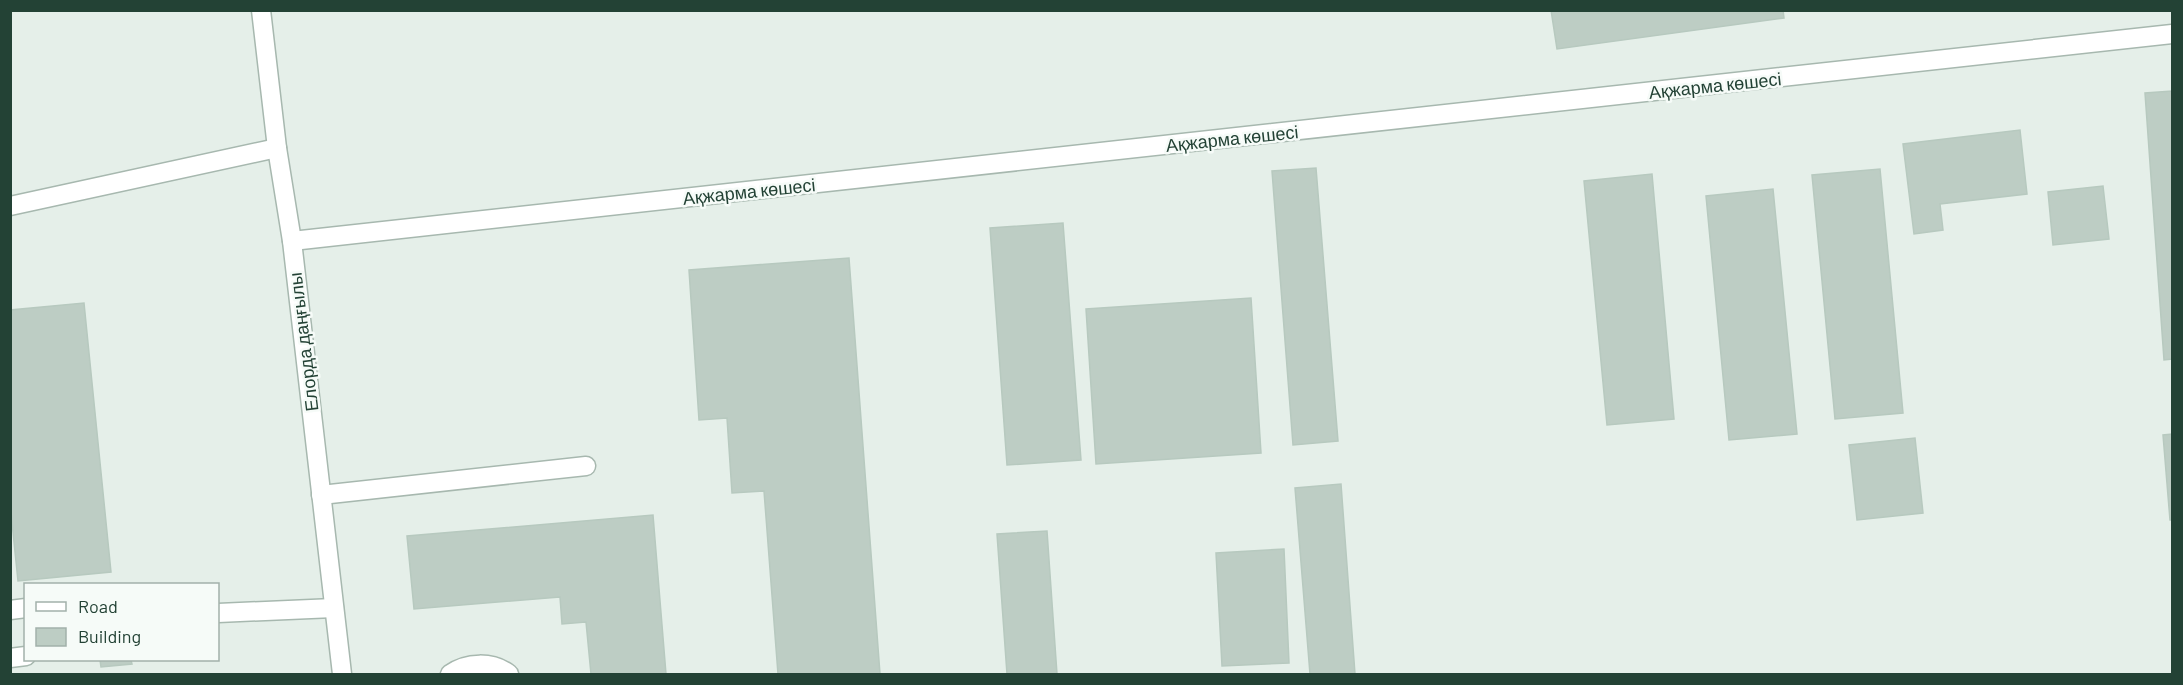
<svg xmlns="http://www.w3.org/2000/svg" width="2183" height="685" font-family="Barlow,sans-serif">
<style>
.building{fill:#bdcdc4;stroke:#b7c9bf;stroke-width:1.5}
.lines{fill:none;stroke-linecap:round;stroke-linejoin:round}
.minor-casing{stroke:#a7b8af;stroke-width:21}
.minor{stroke:#fff;stroke-width:18}
.labels{text-anchor:middle;dominant-baseline:central;stroke-width:5;stroke-linejoin:round;paint-order:stroke}
.street-label{font-size:18px;fill:#234235;stroke:#f6fbf8}
</style>
<rect width="100%" height="100%" fill="#e5efe9"/>
<g class="building">
<path d="M1551 10H1783L1784 18 1557 49Z"/>
<path d="M2172 91V359L2164 360 2145 93Z"/>
<path d="M2020 130 2027 194 1940 204 1943 230 1914 234 1903 144Z"/>
<path d="M1316 168 1338 441 1293 445 1272 171Z"/>
<path d="M1880 169 1903 413 1835 419 1812 175Z"/>
<path d="M1652 174 1674 419 1607 425 1584 181Z"/>
<path d="M2103 186 2109 239 2053 245 2048 192Z"/>
<path d="M1773 189 1797 434 1729 440 1706 196Z"/>
<path d="M1063 223 1081 460 1007 465 990 228Z"/>
<path d="M849 258 880 674H778L764 491 732 493 727 418 699 420 689 270Z"/>
<path d="M1251 298 1261 453 1096 464 1086 309Z"/>
<path d="M84 303 111 572 18 581 10 503V310Z"/>
<path d="M2172 434V520H2170L2163 435Z"/>
<path d="M1915 438 1923 513 1857 520 1849 445Z"/>
<path d="M1341 484 1355 674H1310L1295 488Z"/>
<path d="M653 515 666 674H591L586 622 562 624 560 597 414 609 407 536Z"/>
<path d="M1047 531 1057 674H1007L997 534Z"/>
<path d="M1284 549 1289 663 1222 666 1216 553Z"/>
<path d="M100 660H131L132 664 101 667Z"/>
</g>
<g class="lines">
<defs>
<g id="minor">
<path d="M261 10 277 148 292 241 342 674"/>
<path d="M10 206 277 148"/>
<path d="M292 241 2172 34"/>
<path d="M321 495 586 466"/>
<path d="M10 610 26 608"/>
<path d="M218 613 334 608"/>
<path d="M10 658 26 656"/>
<path d="M450 674C467 662 492 661 509 674"/>
</g>
</defs>
<use href="#minor" class="minor-casing"/>
<use href="#minor" class="minor"/>
</g>
<g class="labels">
<g class="street-label">
<text transform="translate(1715 85) rotate(-6)">Ақжарма көшесі</text>
<text transform="translate(1232 138) rotate(-6)">Ақжарма көшесі</text>
<text transform="translate(749 191) rotate(-6)">Ақжарма көшесі</text>
<text transform="translate(303 342) rotate(-97)">Елорда даңғылы</text>
</g>
</g>
<rect width="2183" height="685" fill="none" stroke="#234235" stroke-width="24"/>
<rect x="24" y="583" width="195" height="78" fill="#f6fbf8" stroke="#a2b1aa" stroke-width="1.5"/>
<rect x="36" y="602" width="30" height="9" fill="#ffffff" stroke="#a2b1aa" stroke-width="1.5"/>
<text x="78" y="613" font-size="18" fill="#234235">Road</text>
<rect x="36" y="628" width="30" height="18" fill="#bdcdc4" stroke="#a2b1aa" stroke-width="1.5"/>
<text x="78" y="643" font-size="18" fill="#234235">Building</text>
</svg>
